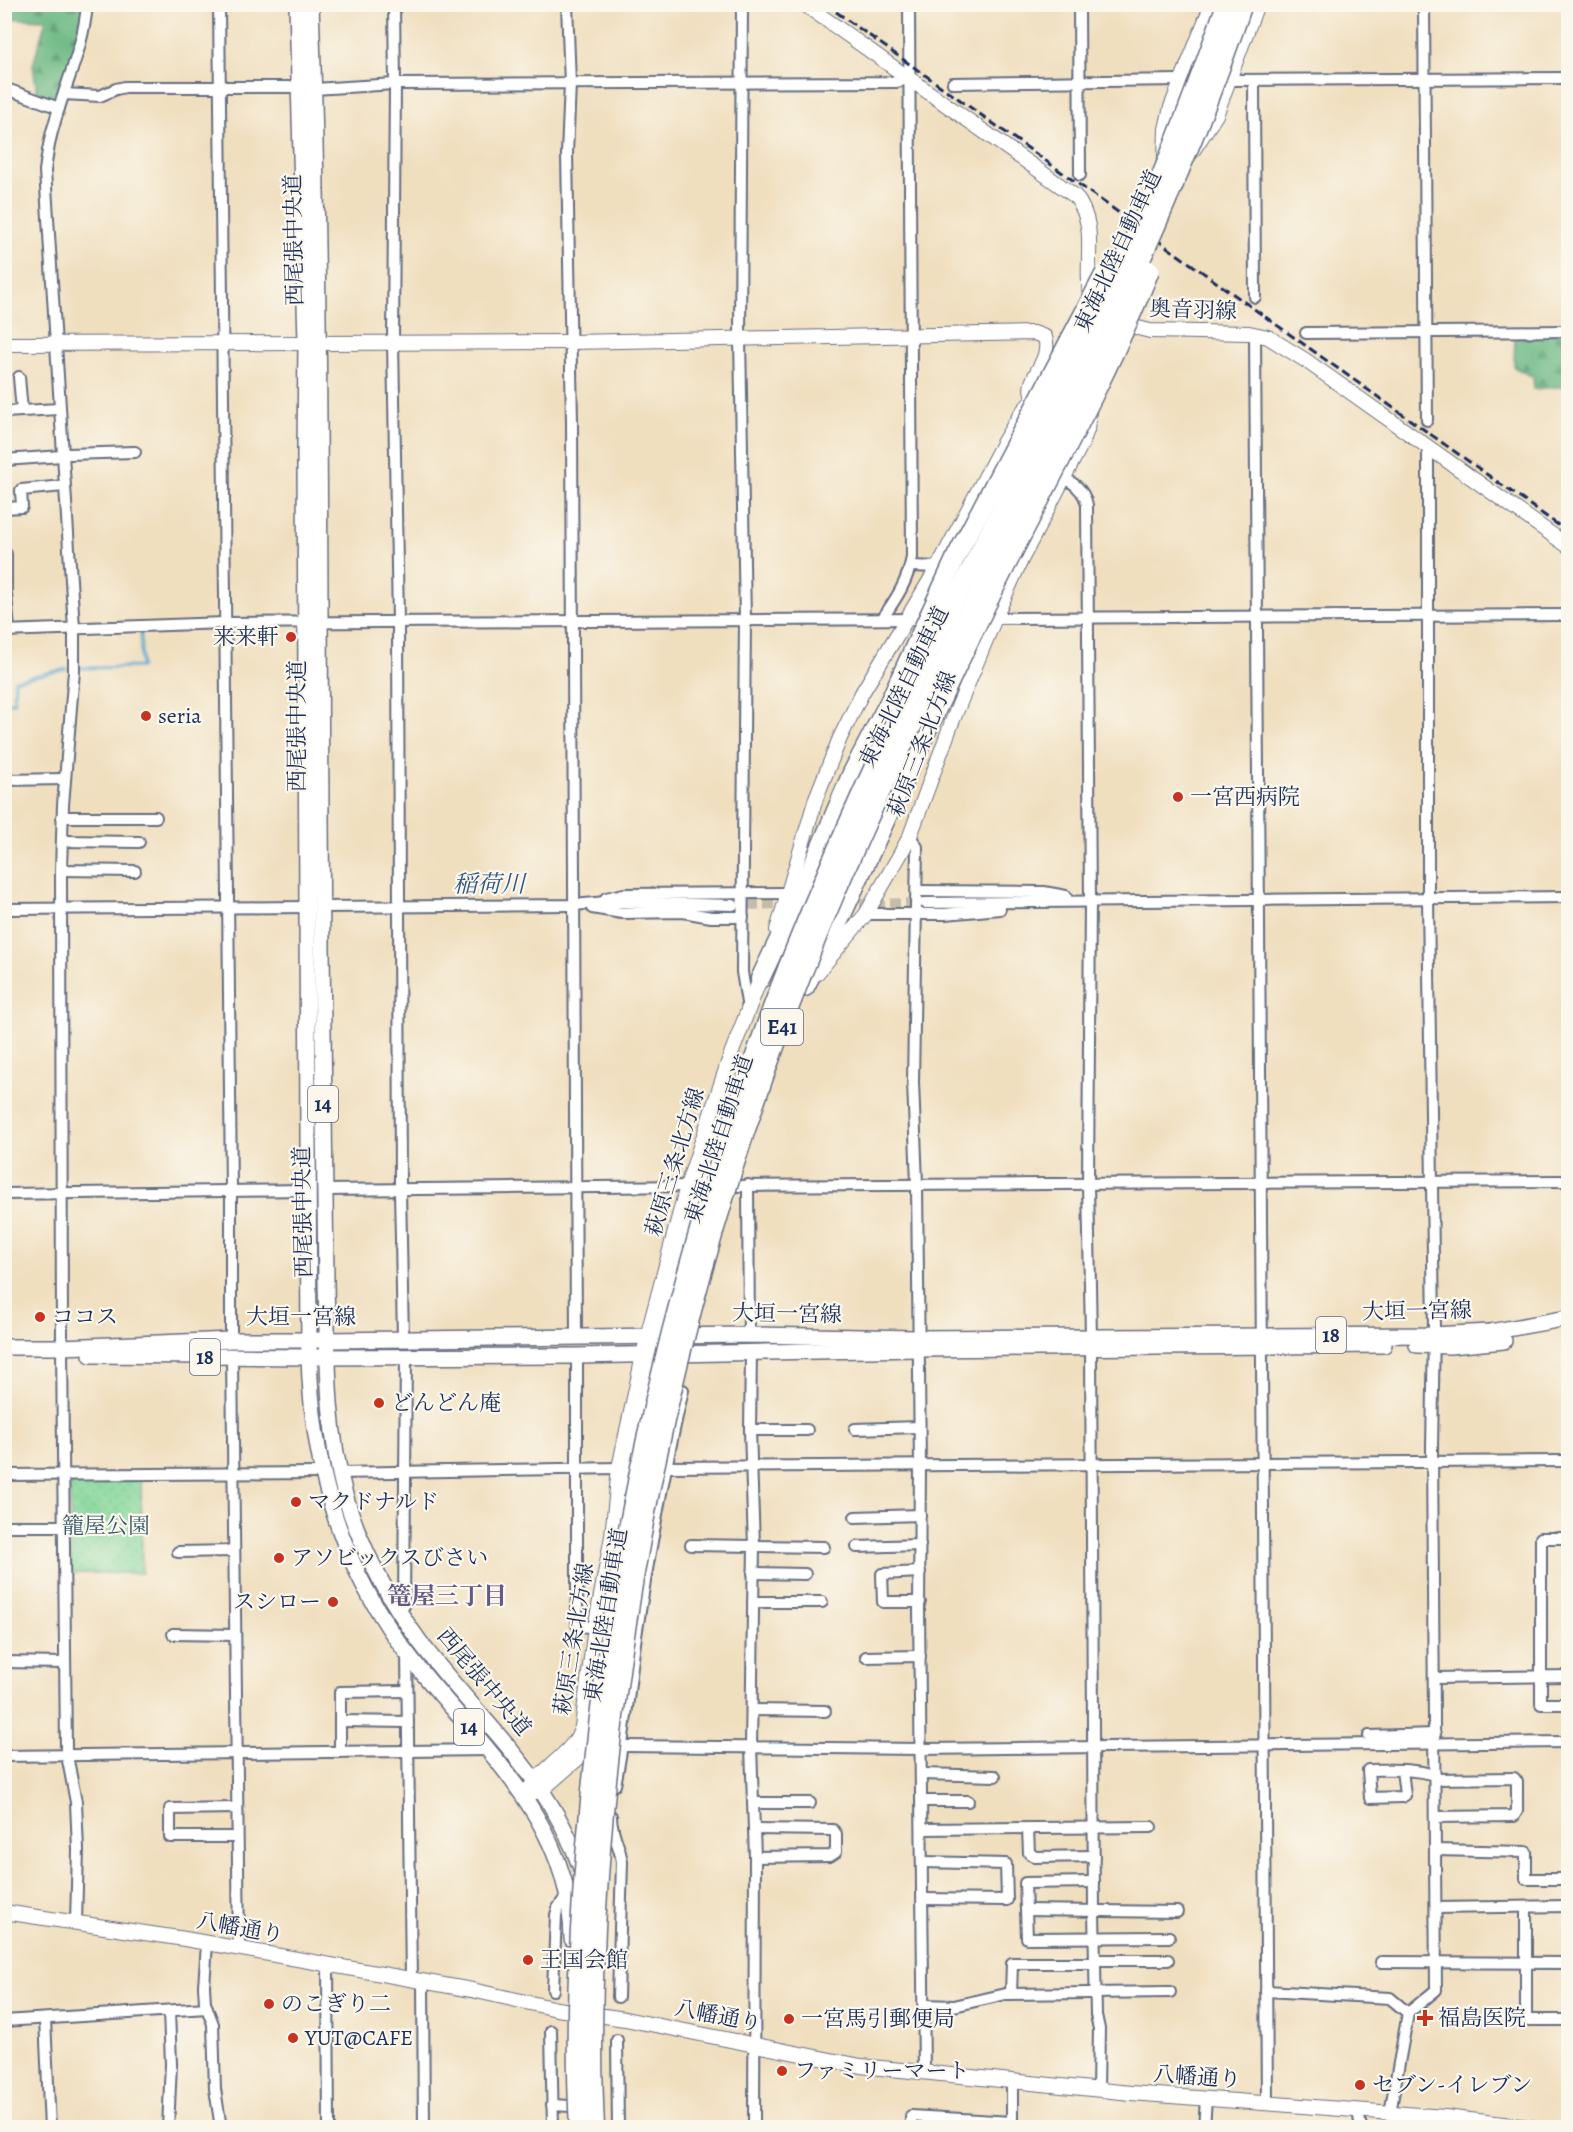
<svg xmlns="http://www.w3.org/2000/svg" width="1573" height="2132" font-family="Alegreya,'Noto Serif JP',serif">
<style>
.green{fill:url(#green-dots);stroke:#4e827c;stroke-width:1.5}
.forest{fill:url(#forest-firs);stroke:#427370;stroke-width:1.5}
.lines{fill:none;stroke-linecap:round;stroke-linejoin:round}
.stream{stroke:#57a6d0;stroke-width:3}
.street-tunnel{stroke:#c5bcac;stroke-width:10;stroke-dasharray:10 5;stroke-linecap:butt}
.street-casing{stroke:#666d80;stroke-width:14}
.secondary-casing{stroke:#666d80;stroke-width:16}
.primary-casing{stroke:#666d80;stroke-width:18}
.highway-casing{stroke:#666d80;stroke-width:21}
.street{stroke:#fff;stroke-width:10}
.secondary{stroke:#fff;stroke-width:14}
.primary{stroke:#fff;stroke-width:15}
.highway{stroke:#fff;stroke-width:18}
.rail{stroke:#1b2f5e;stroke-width:3;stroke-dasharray:9 4.5;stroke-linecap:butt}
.highway-bridge-casing{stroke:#666d80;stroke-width:21;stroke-linecap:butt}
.highway-bridge{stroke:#fff;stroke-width:18}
.poi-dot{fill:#c8321e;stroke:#fbf7ec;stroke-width:2}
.labels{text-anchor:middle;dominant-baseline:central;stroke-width:4.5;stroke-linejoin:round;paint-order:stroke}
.shield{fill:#fbf7ec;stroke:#5e6b89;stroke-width:1.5}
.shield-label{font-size:21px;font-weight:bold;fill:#1b2f5e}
.street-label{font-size:22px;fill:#1b2f5e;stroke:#fbf7ec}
.poi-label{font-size:22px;fill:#1b2f5e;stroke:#fbf7ec;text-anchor:start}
.park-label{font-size:22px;fill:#34596d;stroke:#fbf7ec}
.water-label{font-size:24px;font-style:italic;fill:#305986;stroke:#fbf7ec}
.neighbourhood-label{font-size:24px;font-weight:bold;fill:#625b89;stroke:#fbf7ec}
</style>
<defs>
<pattern id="green-dots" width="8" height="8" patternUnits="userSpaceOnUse" patternTransform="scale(1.5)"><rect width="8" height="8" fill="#81d699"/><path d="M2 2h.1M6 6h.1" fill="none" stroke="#6fb886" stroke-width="1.8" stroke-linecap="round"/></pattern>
<pattern id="forest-firs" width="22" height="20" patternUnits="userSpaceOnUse" patternTransform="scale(1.5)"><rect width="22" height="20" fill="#68b781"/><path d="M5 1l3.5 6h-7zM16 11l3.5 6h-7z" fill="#55956d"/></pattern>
</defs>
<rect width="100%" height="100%" fill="#fbf7ec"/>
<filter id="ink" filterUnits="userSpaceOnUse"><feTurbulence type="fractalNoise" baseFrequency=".0167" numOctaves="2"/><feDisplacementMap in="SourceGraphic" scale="12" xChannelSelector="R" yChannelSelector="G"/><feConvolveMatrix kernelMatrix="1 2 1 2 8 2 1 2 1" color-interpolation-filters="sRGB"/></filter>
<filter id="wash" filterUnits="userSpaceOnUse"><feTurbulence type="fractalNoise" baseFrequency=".008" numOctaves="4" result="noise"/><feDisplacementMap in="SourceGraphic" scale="24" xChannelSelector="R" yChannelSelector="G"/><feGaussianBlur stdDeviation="1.35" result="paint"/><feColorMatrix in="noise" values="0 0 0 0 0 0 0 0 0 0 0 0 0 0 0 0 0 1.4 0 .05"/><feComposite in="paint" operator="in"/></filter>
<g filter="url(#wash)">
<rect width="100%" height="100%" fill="#f0dfbf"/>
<path class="green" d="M70 1479H141L142 1573H71Z"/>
<g class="forest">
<path d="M32 4 87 5 59 108 38 99 33 65 46 20 5 18 4 5 32 6Z"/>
<path d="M1568 331V386L1534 389 1533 377 1514 367 1515 332Z"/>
</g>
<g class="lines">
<g class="stream">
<path d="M81 668 141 667V633"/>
<path d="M4 702H14L15 680 67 669"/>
<path d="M358 1467H367"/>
</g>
</g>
</g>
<g filter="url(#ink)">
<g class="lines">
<g class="street-tunnel">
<path d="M845 904 925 903"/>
<path d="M734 905 790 904"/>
</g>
<defs>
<g id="street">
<path d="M219 4 231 1191V1340"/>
<path d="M394 4 395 84 393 342 398 622 400 1190 403 1339"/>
<path d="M567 4 570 84 567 154 572 422 576 1338"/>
<path d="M742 4 740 338 745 620 742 972 748 1009"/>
<path d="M1079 4 1080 175"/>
<path d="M1424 4 1427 420"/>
<path d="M1230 80 1568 78"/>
<path d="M1254 80 1255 297"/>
<path d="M953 83 1181 80"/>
<path d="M4 88 59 108"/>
<path d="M314 89 395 84 897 82 909 79"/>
<path d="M64 94 100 96 116 89 125 87H300"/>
<path d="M1306 333 1568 331"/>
<path d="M1255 334 1267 2103"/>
<path d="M19 377 22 411"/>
<path d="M4 412 59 409"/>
<path d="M4 460 62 456 68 454 135 452"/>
<path d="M1058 474C1072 482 1084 489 1087 505L1090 900 1088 1184 1091 1337"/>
<path d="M4 508 22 507 21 490 64 486"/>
<path d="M6 554V593L9 630"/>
<path d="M910 566 938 567"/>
<path d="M989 618 1568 615"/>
<path d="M882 619C896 599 908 581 912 557L909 4"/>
<path d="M4 631 224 623 931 619"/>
<path d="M4 780 65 779"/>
<path d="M62 817H156"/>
<path d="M910 836 917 847 913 1082 917 1184 920 1465 919 1609 924 2073"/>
<path d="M62 841 139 842"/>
<path d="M61 870 135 871"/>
<path d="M917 891 1044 892 1066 896"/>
<path d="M606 898 624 894 787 893"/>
<path d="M925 903 1568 897"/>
<path d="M321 907 574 905 606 902 733 905"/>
<path d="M592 908 622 913 683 912 711 917H743"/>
<path d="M4 909 308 907"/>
<path d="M866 914H945L1000 909"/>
<path d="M748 1185 749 1335"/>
<path d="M723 1186 1568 1181"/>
<path d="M324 1190 692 1186"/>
<path d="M4 1194 309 1190"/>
<path d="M1091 1348 1094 1912 1096 2015 1099 2029 1098 2090"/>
<path d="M751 1352 750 1430 754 1545 751 1747 755 1857 754 2128"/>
<path d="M577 1356V1625L595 1628"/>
<path d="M232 1357 239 1949"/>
<path d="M855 1429 919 1427"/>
<path d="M750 1430H807"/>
<path d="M667 1467 1568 1461"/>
<path d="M339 1473 619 1468"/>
<path d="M4 1475 322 1473"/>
<path d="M855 1517 920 1515"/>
<path d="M4 1526H64"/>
<path d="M1568 1538H1541V1704H1568"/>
<path d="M691 1545 824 1547"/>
<path d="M857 1547 920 1545"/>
<path d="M178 1552 234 1551"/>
<path d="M753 1573 805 1574"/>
<path d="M753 1602H822"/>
<path d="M920 1602H883L882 1574 920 1572"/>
<path d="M398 1610 404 1606 406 1356"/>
<path d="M173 1634 235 1635"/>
<path d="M407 1653 411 1980"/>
<path d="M866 1657 920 1656"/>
<path d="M4 1662 65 1663"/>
<path d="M1434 1678 1568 1676"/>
<path d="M752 1710 825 1711"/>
<path d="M340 1721 408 1722"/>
<path d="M1369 1736 1435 1734"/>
<path d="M623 1746 921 1749 1568 1742"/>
<path d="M340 1752V1692L407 1691"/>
<path d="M4 1756 488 1750"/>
<path d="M1402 1770 1405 1795 1402 1797 1370 1798 1368 1770C1392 1770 1411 1768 1435 1775"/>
<path d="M922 1774 995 1776"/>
<path d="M1435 1779 1514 1778 1517 1782V1811L1514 1816 1435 1817"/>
<path d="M615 1785C625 1736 629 1686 636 1636 649 1554 664 1471 683 1390"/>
<path d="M922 1801H968"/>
<path d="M753 1803H810"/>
<path d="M237 1808 170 1809V1837H237"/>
<path d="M611 1816C611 1833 620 1846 622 1862L618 1997"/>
<path d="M754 1829 833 1830 836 1834V1852L830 1856 755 1857"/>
<path d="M923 1829 1151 1827"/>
<path d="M1028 1829 1029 1853 1035 1857 1094 1856"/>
<path d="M1435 1850 1526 1852V1879H1568"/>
<path d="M923 1862 1006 1864 1007 1900 923 1899"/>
<path d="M1094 1882 1025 1883 1027 1938 1169 1937"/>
<path d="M1526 1907V2020H1568"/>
<path d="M1436 1908 1568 1906"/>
<path d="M1026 1910 1177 1912"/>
<path d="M76 1922 78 1850 76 1802 66 1750 62 1347 61 870 63 805 74 671V628L45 171C47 156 49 140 54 125 65 84 84 47 87 4"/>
<path d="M207 1944 204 1986 205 2003 213 2024 215 2089 221 2128"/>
<path d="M1095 1960H1168"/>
<path d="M1381 1962 1568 1963"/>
<path d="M328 1965 329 2128"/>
<path d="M423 1983 424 2128"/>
<path d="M553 1990 556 1915 558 1908 568 1894"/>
<path d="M1266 1991 1390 1998 1408 2013"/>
<path d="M1011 1994 1012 1963H1095"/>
<path d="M924 2005 954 2006 1006 1994 1170 1992"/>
<path d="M45 2019 50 2128"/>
<path d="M4 2021 207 2008"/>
<path d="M551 2031 553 2128"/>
<path d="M617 2040 618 2128"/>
<path d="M552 2105 570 2106"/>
<path d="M1358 2111 1361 2128"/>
<path d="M1390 2113 1408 2013 1436 1990 1432 1448 1434 1328 1428 899V446"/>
<path d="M168 2128 171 2064 169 2011"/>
<path d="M911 2128V2116L1012 2122"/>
<path d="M1012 2128V2081"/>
<path d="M1204 2128 1206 2099"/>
</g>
<g id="secondary">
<path d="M804 4 1075 196C1096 223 1087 251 1089 283 1089 290 1089 296 1092 302"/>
<path d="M1192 152 1216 115 1257 4"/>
<path d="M1165 159 1166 129 1171 107 1212 4"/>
<path d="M1118 323 1150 331 1249 333 1268 337 1305 360 1568 546"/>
<path d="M4 344 571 342 1034 333 1045 337C1053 363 1022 379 1034 398"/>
<path d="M777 930 816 798 840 738 862 693 938 567 1002 445 1022 412 1031 402"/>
<path d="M817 973 866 914 901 853 910 836 952 722 995 618 1021 560 1082 443 1087 430 1089 411"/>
<path d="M628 1490 630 1469C647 1390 665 1312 687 1235 699 1192 710 1149 729 1110"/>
<path d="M529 1789C544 1766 573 1754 582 1727L595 1628 612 1536 619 1468 647 1337 687 1186 730 1057 763 971"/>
<path d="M524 1796 543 1789 582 1755 589 1741 592 1729"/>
<path d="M4 1912 185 1939 472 1990 557 2009 625 2019 861 2066 1131 2093 1445 2117 1536 2128"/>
</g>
<g id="primary">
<path d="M297 4 306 342 305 455 309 1357C312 1456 334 1545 389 1628 456 1729 571 1805 572 1939"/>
<path d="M311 4C323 346 318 687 323 1029 324 1113 325 1198 326 1282 328 1354 326 1425 345 1495 361 1549 387 1597 420 1642 479 1721 549 1774 582 1871"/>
<path d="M1417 1345 1450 1346 1504 1341"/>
<path d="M4 1347H62L231 1340H327L749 1335 917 1338 1433 1335 1490 1332 1568 1318"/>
<path d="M91 1355 309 1357 577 1356 917 1349 1384 1345"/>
</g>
<g id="highway">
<path d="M760 979 802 891 852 773 890 700"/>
<path d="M805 987 840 919 932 719"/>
</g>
</defs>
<use href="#street" class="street-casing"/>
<use href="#secondary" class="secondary-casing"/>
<use href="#primary" class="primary-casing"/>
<use href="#highway" class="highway-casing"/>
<use href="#street" class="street"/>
<use href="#secondary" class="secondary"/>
<use href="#primary" class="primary"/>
<use href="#highway" class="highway"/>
<path class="rail" d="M825 4 1568 532"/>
<defs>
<g id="highway-bridge">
<path d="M890 700 957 555 1105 273"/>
<path d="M932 719C957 667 981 614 1008 562 1057 466 1110 371 1150 270"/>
<path d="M579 2128C573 2023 579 1916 589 1812 613 1542 674 1277 767 1022 799 933 837 847 876 762 955 591 1047 427 1126 256 1164 174 1196 90 1226 4"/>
<path d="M595 2128C590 2023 595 1916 604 1812 634 1471 724 1135 866 824 991 550 1147 290 1243 4"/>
</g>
</defs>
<use href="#highway-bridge" class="highway-bridge-casing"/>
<use href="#highway-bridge" class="highway-bridge"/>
</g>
</g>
<g class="poi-dot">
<circle cx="291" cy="637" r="6"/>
<circle cx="146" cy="716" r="6"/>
<circle cx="1178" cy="797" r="6"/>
<circle cx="40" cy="1317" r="6"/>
<circle cx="379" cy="1403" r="6"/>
<circle cx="296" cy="1502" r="6"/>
<circle cx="279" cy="1558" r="6"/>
<circle cx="333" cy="1602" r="6"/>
<circle cx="528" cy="1960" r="6"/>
<circle cx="269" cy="2004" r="6"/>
<path d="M1422 2009h6v6h6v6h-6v6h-6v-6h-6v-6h6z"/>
<circle cx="789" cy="2019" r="6"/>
<circle cx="293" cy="2038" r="6"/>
<circle cx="782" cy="2071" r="6"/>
<circle cx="1360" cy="2085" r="6"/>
</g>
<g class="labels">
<g class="shield">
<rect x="761" y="1009" width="42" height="36" rx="4.5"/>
<rect x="308" y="1086" width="30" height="36" rx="4.5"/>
<rect x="1316" y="1317" width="30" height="36" rx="4.5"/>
<rect x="190" y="1339" width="30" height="36" rx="4.5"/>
<rect x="454" y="1709" width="30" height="36" rx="4.5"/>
</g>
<g class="shield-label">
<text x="782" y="1027">E41</text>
<text x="323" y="1104">14</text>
<text x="1331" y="1335">18</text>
<text x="205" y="1357">18</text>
<text x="469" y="1727">14</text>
</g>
<g class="street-label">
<text transform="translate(294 240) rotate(-91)">西尾張中央道</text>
<text transform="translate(1118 251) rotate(-65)">東海北陸自動車道</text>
<text transform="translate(1193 310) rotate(2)">奥音羽線</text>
<text transform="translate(904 687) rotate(-64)">東海北陸自動車道</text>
<text transform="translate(297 726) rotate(-90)">西尾張中央道</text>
<text transform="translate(922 744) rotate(-69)">萩原三条北方線</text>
<text transform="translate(719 1139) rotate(-72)">東海北陸自動車道</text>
<text transform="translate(675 1162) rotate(-73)">萩原三条北方線</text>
<text transform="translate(303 1212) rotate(-91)">西尾張中央道</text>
<text transform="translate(1417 1311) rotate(-1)">大垣一宮線</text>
<text transform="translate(787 1314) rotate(1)">大垣一宮線</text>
<text x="301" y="1317">大垣一宮線</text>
<text transform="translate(606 1615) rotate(-81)">東海北陸自動車道</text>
<text transform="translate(574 1639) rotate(-81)">萩原三条北方線</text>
<text transform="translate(484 1682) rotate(50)">西尾張中央道</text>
<text transform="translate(240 1928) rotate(10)">八幡通り</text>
<text transform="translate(718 2016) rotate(11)">八幡通り</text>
<text transform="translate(1197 2077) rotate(4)">八幡通り</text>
</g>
<g class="poi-label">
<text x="279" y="637" text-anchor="end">来来軒</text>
<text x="158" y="716">seria</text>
<text x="1190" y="797">一宮西病院</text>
<text x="52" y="1317">ココス</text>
<text x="391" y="1403">どんどん庵</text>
<text x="308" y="1502">マクドナルド</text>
<text x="291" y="1558">アソビックスびさい</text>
<text x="321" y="1602" text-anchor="end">スシロー</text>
<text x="540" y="1960">王国会館</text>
<text x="281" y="2004">のこぎり二</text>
<text x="1438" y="2018">福島医院</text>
<text x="801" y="2019">一宮馬引郵便局</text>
<text x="305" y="2038">YUT@CAFE</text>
<text x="794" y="2071">ファミリーマート</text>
<text x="1372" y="2085">セブン-イレブン</text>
</g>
<g class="park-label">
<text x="106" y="1526">籠屋公園</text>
</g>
<g class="water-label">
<text x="489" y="884">稲荷川</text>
</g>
<g class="neighbourhood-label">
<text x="447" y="1596">篭屋三丁目</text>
</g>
</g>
<rect width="1573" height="2132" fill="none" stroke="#fbf7ec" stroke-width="24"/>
</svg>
